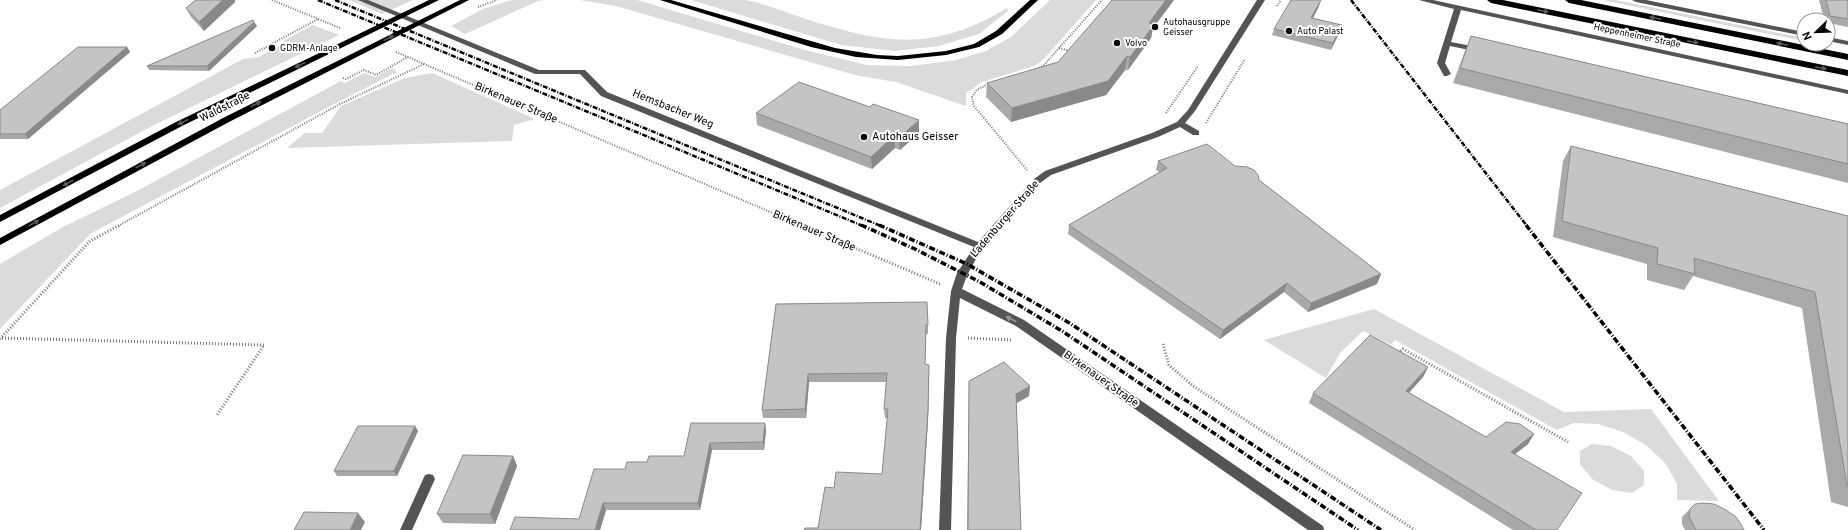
<svg xmlns="http://www.w3.org/2000/svg" width="1848" height="530" font-family="Overpass,sans-serif">
<style>
.green{fill:#dbdbdb}
.lines{fill:none;stroke-linecap:round;stroke-linejoin:round}
.path-far1{stroke:#767676;stroke-width:2;stroke-dasharray:1 1.5;stroke-linecap:butt}
.path{stroke:#767676;stroke-width:3;stroke-dasharray:1 2;stroke-linecap:butt}
.minor{fill:#545454;fill-rule:evenodd}
.major{fill:#000;fill-rule:evenodd}
.highway{fill:#000;fill-rule:evenodd}
.rail-far1{stroke:#000;stroke-width:2.5;stroke-dasharray:5 1.5 1 1.5;stroke-linecap:butt}
.rail{stroke:#000;stroke-width:3.5;stroke-dasharray:6 2 1 2;stroke-linecap:butt}
.wall{fill:#a9a9a9}
.shaded-wall{fill:#898989}
.building{fill:#c4c4c4;stroke:#898989}
.oneway{fill:#595959}
.oneway2{fill:#989898}
.poi-dot{fill:#000;stroke:#fff;stroke-width:1.5}
.labels{text-anchor:middle;dominant-baseline:central;stroke-width:4;stroke-linejoin:round;paint-order:stroke}
.far-poi-label{font-size:9px;fill:#000;stroke:#fff;text-anchor:start}
.far-street-label{font-size:9px;fill:#000;stroke:#fff}
.street-label{font-size:11px;fill:#000;stroke:#fff}
.poi-label{font-size:11px;fill:#000;stroke:#fff;text-anchor:start}
</style>
<rect width="100%" height="100%" fill="#fff"/>
<g class="green">
<path d="M349 0H413L382 14Z"/>
<path d="M512 0H545L538 1 465 34 451 26 483 9Z"/>
<path d="M580 0H637L805 50 867 65 911 66 956 60 986 51 1011 37 1050 0H1096L1042 61 1034 66 982 82 966 93V106L896 82 855 75 616 6Z"/>
<path d="M691 0C708 0 728 0 745 0 760 2 788 13 803 18 883 44 933 53 1007 8L1008 11 979 34 939 46 895 51 841 45Z"/>
<path d="M1602 0H1616L1804 38V41Z"/>
<path d="M313 25 339 35 150 127 0 208V190L243 59 259 57 283 44 285 40Z"/>
<path d="M393 68 397 72 336 103 90 234 0 329V264L63 227 137 191 341 81 345 83 364 73 375 77Z"/>
<path d="M432 73 535 119 514 125 512 141 287 148 305 133H322L341 106 405 78Z"/>
<path d="M1374 309 1564 412 1651 409 1719 501 1677 500V484L1666 464 1646 445 1623 432 1598 424 1574 423 1557 430 1395 340 1391 345 1363 331 1340 353 1326 378 1264 340Z"/>
<path d="M1592 444 1611 446 1631 456 1644 471V485L1632 493 1612 490 1592 479 1580 464V451Z"/>
</g>
<g class="lines">
<g class="path-far1">
<path d="M272 0 340 28"/>
<path d="M1277 6 1281 0"/>
<path d="M478 7 497 0"/>
<path d="M1059 48 1070 51"/>
<path d="M396 52 803 226"/>
<path d="M255 53 318 19"/>
<path d="M1037 69 1044 65 1102 0"/>
<path d="M343 78 346 79 364 70 376 75 408 57"/>
<path d="M990 83 977 90 972 97 974 106 1027 170"/>
<path d="M1166 113 1198 66"/>
<path d="M1206 123 1245 59"/>
<path d="M118 226 340 104 424 64"/>
</g>
<g class="path">
<path d="M801 225 940 284"/>
<path d="M2 338 264 345 217 415"/>
<path d="M968 338 1013 340"/>
<path d="M0 339 90 241 120 225"/>
<path d="M1163 344 1169 365 1193 386 1415 530"/>
<path d="M1398 353 1403 349 1568 442"/>
</g>
<g class="minor">
<path d="M358 0H368L539 70H585L607 92 978 242 1034 179 1045 171 1152 133 1177 122 1188 110 1257 0H1265L1195 111 1185 123 1199 131V135H1193L1180 127 1158 137 1051 175 1040 183C1012 215 975 248 962 289L1024 320 1323 526 1324 530H1308L1016 326 960 298 956 338 951 530H939L946 338 951 291 957 273 974 247 601 96 580 74H535Z"/>
<path d="M1419 0H1433L1848 90V94L1461 10 1451 42 1482 48 1483 50 1479 52 1450 46 1445 63 1451 74 1447 76H1444L1437 63 1454 9Z"/>
<path d="M1632 0H1646L1804 32V36L1636 2Z"/>
<path d="M1828 37 1848 41V45L1828 41Z"/>
<path d="M429 474 433 475 435 479 412 530H400L425 475Z"/>
</g>
<g class="major">
<path d="M429 0H439L182 126 0 222V215L176 122Z"/>
<path d="M460 0H469L229 122 0 245V238L223 118Z"/>
<path d="M660 0H671L835 48 877 55 898 56 946 51 974 44 996 31 1030 0H1038L1002 34 979 47 946 55 898 60 856 57 811 47Z"/>
</g>
<g class="highway">
<path d="M1487 0H1503L1848 70V76L1491 3Z"/>
<path d="M1565 0H1581L1848 54V60L1569 3Z"/>
</g>
<g class="rail-far1">
<path d="M318 0 863 226"/>
<path d="M335 0 881 226"/>
<path d="M1351 0 1527 226"/>
</g>
<g class="rail">
<path d="M861 225 915 249 980 282 1062 331 1358 530"/>
<path d="M879 225 967 264 1071 324 1381 530"/>
<path d="M1526 225 1764 530"/>
</g>
</g>
<g class="wall">
<path d="M196 0H235V2L204 31 191 17 186 8Z"/>
<path d="M1112 0H1174L1153 28 1151 38 1128 70H1125L1106 95 1011 122 986 97 987 83 1058 62Z"/>
<path d="M1819 0H1848V27L1828 23V20H1824Z"/>
<path d="M1319 6 1313 18 1342 25 1340 31 1331 50 1272 35 1274 29Z"/>
<path d="M254 22 257 26 209 71 149 70 147 66Z"/>
<path d="M1471 36 1848 124V183L1453 83 1465 51Z"/>
<path d="M127 47 130 52 28 139H0V110Z"/>
<path d="M870 107 919 120V133L900 150 895 148 872 169 757 125 756 113Z"/>
<path d="M1571 146 1848 216V507L1831 502 1802 308 1693 276 1684 290 1647 280V264L1553 237 1563 161Z"/>
<path d="M1158 161 1235 166 1259 180 1381 274 1377 284 1308 312 1284 292 1220 339 1068 234 1069 225 1159 172 1156 170Z"/>
<path d="M776 304 928 325V334H926L925 364 929 373 928 420 921 530 818 528 834 488 882 474 888 418H885L884 409 887 382H809L806 418H763L762 410Z"/>
<path d="M1428 367 1423 377 1409 393 1486 437 1534 434 1528 444 1515 454 1557 530H1513L1309 403 1313 393Z"/>
<path d="M969 381 1029 396 1016 403 1021 530H967Z"/>
<path d="M691 423H765L766 430 764 450H712L700 510H606L600 530H510L579 519 625 469 647 462 684 456Z"/>
<path d="M415 426 418 431 397 476H337L334 471Z"/>
<path d="M513 456 517 466 495 524 443 523 437 514Z"/>
<path d="M1690 509 1744 530H1685L1682 524V517Z"/>
</g>
<g class="shaded-wall">
<path d="M223 0H235V2L204 31 199 22Z"/>
<path d="M1166 0H1174L1153 28 1151 38 1128 70 1130 57 1149 23Z"/>
<path d="M1321 0 1319 6 1310 24 1311 18Z"/>
<path d="M254 22 257 26 209 71 207 66Z"/>
<path d="M1342 25 1340 31 1331 50 1333 43Z"/>
<path d="M127 47 130 52 28 139 25 134Z"/>
<path d="M1127 56 1125 70 1106 95 1011 122 1012 108Z"/>
<path d="M919 120V133L900 150 899 138Z"/>
<path d="M894 136 895 148 872 169 871 157Z"/>
<path d="M1381 274 1377 284 1308 312 1311 303Z"/>
<path d="M1287 283 1284 292 1220 339 1223 330Z"/>
<path d="M1428 367 1423 377 1401 401 1406 391Z"/>
<path d="M929 373 928 420 921 530H920Z"/>
<path d="M808 374 809 382 806 418 805 409Z"/>
<path d="M1030 386 1029 396 1015 404 1016 394Z"/>
<path d="M765 423 766 430 764 450 763 442Z"/>
<path d="M415 426 418 431 397 476 394 471Z"/>
<path d="M1534 434 1528 444 1505 462 1511 452Z"/>
<path d="M710 443 712 450 700 510 698 503Z"/>
<path d="M513 456 517 466 495 524 490 514Z"/>
<path d="M603 503 606 510 600 530H595Z"/>
<path d="M358 513 365 522 361 530H350Z"/>
</g>
<g class="building">
<path d="M196 0H223L199 22 186 8Z"/>
<path d="M1112 0H1166L1149 23 1154 25 1130 57 1127 56 1108 81 1012 108 987 83 1058 62Z"/>
<path d="M1291 0H1321L1311 18 1342 25 1333 43 1274 29Z"/>
<path d="M1826 0H1848V19L1830 16Z"/>
<path d="M253 20 254 22 207 66H147Z"/>
<path d="M1471 36 1848 124V164L1460 68Z"/>
<path d="M78 47H127L25 134H0V110Z"/>
<path d="M799 82 870 107 873 104 919 120 899 138 894 136 871 157 756 113Z"/>
<path d="M1207 144 1235 166 1247 167 1254 170 1258 175 1259 180 1381 274 1311 303 1287 283 1223 330 1069 225 1167 168 1158 161Z"/>
<path d="M1571 146 1848 216V486H1847L1815 292 1694 258 1695 274 1657 264 1658 248 1562 221Z"/>
<path d="M927 302 928 325H926L925 364 929 365 928 411 920 530H804L805 528H818L825 487 834 488 836 472 882 474 888 409H884L887 373 808 374 805 409 762 410 776 304Z"/>
<path d="M1370 335 1428 367 1406 391 1486 437 1506 422 1520 424 1534 434 1511 452 1582 493 1557 530H1536L1313 393Z"/>
<path d="M1004 362 1030 386 1016 394 1021 530H968L969 381Z"/>
<path d="M691 423H765L763 442 710 443 698 503H603L595 530H510L515 517 579 519 594 469H625L627 462H647L649 456H684Z"/>
<path d="M358 426H415L394 471H334Z"/>
<path d="M463 455 513 456 490 514H437Z"/>
<path d="M1703 503 1714 504 1726 510 1736 517 1742 526 1744 530H1696L1689 516 1690 509 1695 504Z"/>
<path d="M304 512 358 513 350 530H294Z"/>
</g>
<defs><path id="oneway-solid" d="M-6-.8H1V-3.2L6.5 0L1 3.2V.8H-6Z"/></defs>
<g class="oneway">
<use href="#oneway-solid" transform="translate(1543 11) rotate(12)"/>
<use href="#oneway-solid" transform="translate(1655 18) rotate(-168)"/>
<use href="#oneway-solid" transform="translate(389 38) rotate(-26)"/>
<use href="#oneway-solid" transform="translate(1693 42) rotate(11)"/>
<use href="#oneway-solid" transform="translate(1782 44) rotate(-168)"/>
<use href="#oneway-solid" transform="translate(300 65) rotate(154)"/>
<use href="#oneway-solid" transform="translate(1821 68) rotate(11)"/>
<use href="#oneway-solid" transform="translate(256 104) rotate(-27)"/>
<use href="#oneway-solid" transform="translate(183 122) rotate(154)"/>
<use href="#oneway-solid" transform="translate(141 165) rotate(-28)"/>
<use href="#oneway-solid" transform="translate(68 183) rotate(152)"/>
<use href="#oneway-solid" transform="translate(34 223) rotate(-29)"/>
</g>
<use class="oneway2" href="#oneway-solid" transform="translate(1011 319) rotate(-153)"/>
<g class="poi-dot">
<circle cx="1155" cy="27" r="4"/>
<circle cx="1289" cy="31" r="4"/>
<circle cx="1117" cy="43" r="4"/>
<circle cx="272" cy="48" r="4"/>
<circle cx="864" cy="137" r="4"/>
</g>
<g class="labels">
<g class="far-poi-label">
<text x="1163" y="22">Autohausgruppe<tspan x="1163" dy="10">Geisser</tspan></text>
<text x="1297" y="31">Auto Palast</text>
<text x="1125" y="43">Volvo</text>
<text x="280" y="48">GDRM-Anlage</text>
</g>
<g class="far-street-label">
<text transform="translate(1637 36) rotate(12)">Heppenheimer Straße</text>
</g>
<g class="street-label">
<text transform="translate(516 103) rotate(23)">Birkenauer Straße</text>
<text transform="translate(225 107) rotate(-27)">Waldstraße</text>
<text transform="translate(673 109) rotate(22)">Hemsbacher Weg</text>
<text transform="translate(1005 219) rotate(-49)">Ladenburger Straße</text>
<text transform="translate(814 231) rotate(23)">Birkenauer Straße</text>
<text transform="translate(1101 379) rotate(35)">Birkenauer Straße</text>
</g>
<g class="poi-label">
<text x="872" y="137">Autohaus Geisser</text>
</g>
</g>
<g transform="translate(1816 32) rotate(247)"><circle r="19" fill="#ffffff" stroke="#999999"/>
<path d="M0-3L7 15L0 10L-7 15Z" fill="#000000"/>
<text y="-6" font-size="11" font-weight="bold" text-anchor="middle" fill="#000000">N</text>
</g>
</svg>
